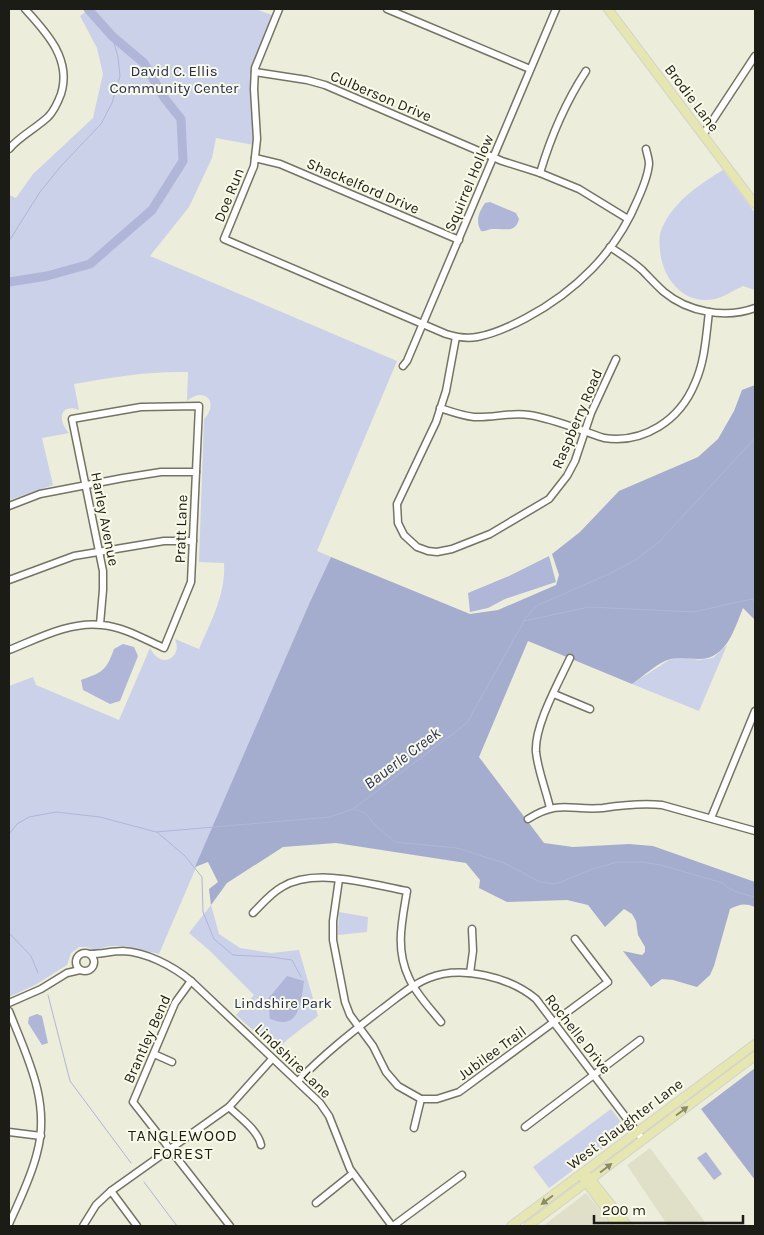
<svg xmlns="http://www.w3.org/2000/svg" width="764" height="1235" font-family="Karla,sans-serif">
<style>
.built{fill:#dfe0c7}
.green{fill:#cbd1e8}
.forest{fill:#a5adce}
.water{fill:#afb6d8}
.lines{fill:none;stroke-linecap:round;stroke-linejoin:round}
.stream{stroke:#afb6d8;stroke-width:1}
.river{stroke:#afb6d8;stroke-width:9}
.minor-casing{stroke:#747465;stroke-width:9}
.major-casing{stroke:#d2d2d0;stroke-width:10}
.minor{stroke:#fff;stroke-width:6}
.major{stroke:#e6e6b1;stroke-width:8}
.oneway{fill:#8b8b6b}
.labels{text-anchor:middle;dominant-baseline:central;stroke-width:4;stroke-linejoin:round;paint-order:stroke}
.park-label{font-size:15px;fill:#262c58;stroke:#f9fae8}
.street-label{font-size:15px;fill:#1c1c16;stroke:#f9fae8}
.water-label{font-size:16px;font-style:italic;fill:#2a305d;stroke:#f9fae8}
.neighbourhood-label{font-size:16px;letter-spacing:1px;fill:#1c1c16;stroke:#f9fae8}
</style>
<rect width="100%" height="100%" fill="#eceddb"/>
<g class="built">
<path d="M650 1148 708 1226H668L627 1165Z"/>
<path d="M586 1193 612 1226H543Z"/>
</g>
<g class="green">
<path d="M90 9H255L272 15 256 58 254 145 216 138 212 158 189 207 150 256 397 361 317 551 331 557 309 604 159 954 125 946H110L94 950 86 947H79L71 953 67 965 35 985 9 997V686L33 677 36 685 119 720 150 648C152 651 154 655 157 657 164 663 174 659 176 651 178 646 176 643 175 639L199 649C211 621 226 594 224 563L199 562 204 419C220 402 204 386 187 401L188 372C149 371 112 377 74 384L79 410C60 403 57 420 69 433L42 438 53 485 9 500V195L16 198 33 174 93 118 103 74 97 48 80 16Z"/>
<path d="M723 170 755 213V290L743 286C734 290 724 297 715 299 684 306 662 278 660 250 659 240 659 232 664 224 676 200 700 184 723 170Z"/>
<path d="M727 645 699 711 632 684 669 660 681 657 699 660 713 658Z"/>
<path d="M211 905 219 934 240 948 271 953 299 950 318 1016 288 1039 276 1051 236 1015 254 995 209 950 189 933Z"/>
<path d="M339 912 368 917 367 932 338 935Z"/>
<path d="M611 1109 627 1130 549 1188 533 1167Z"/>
</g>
<g class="forest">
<path d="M755 385V620L743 608C734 630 726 660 698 659 689 659 681 657 671 659 658 662 644 676 632 684L528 641 479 757 544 843 573 847 629 844 653 846 755 882V907C745 903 740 904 730 909L714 966 710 975 697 987 673 980 662 979 651 987 623 951 642 955 645 952V947L638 935 636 921 632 914 624 909 605 927 588 905 567 900 507 902 479 888 480 880 466 863 336 843 283 847 227 883 211 905 209 889 218 882 208 862 195 867 309 604 331 557 470 614 498 610 556 585 559 575 552 554 580 532 619 491 698 457 718 439 734 411 742 390Z"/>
<path d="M755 1068V1180L701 1109Z"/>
</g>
<g class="water">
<path d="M490 202 516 213 519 219C515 234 505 228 493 229 488 229 486 232 481 231 475 221 479 212 485 203Z"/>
<path d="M549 556 556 582 505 599 488 608 470 612 468 593 509 576Z"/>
<path d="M123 644 134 647 138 656 120 701 110 704 83 690 81 680C103 672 106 671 114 649Z"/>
<path d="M287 976 304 981C302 994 301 1023 282 1022 279 1022 274 1020 270 1019L268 999Z"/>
<path d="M37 1014 42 1016 48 1043 42 1045 28 1023 29 1017Z"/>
<path d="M706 1152 722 1174 714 1180 697 1158Z"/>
</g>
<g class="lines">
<g class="stream">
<path d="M9 241 40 192 61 166 101 124 112 103 120 76 118 57 112 36"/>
<path d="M524 620 536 606 609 574 637 559 659 542 755 438"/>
<path d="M354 809 365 813 376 826 395 842 457 848 504 863 540 882 556 884 590 870 617 862H642L661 865 723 883C731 892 743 894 755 897"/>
<path d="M157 832 185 856 202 877 203 912 214 939 233 955 271 957 292 960 301 977"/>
<path d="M9 834 17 824 29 817 56 812 100 817 156 832 330 817 353 809 467 723 524 621 589 607 693 612 752 599 755 602"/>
<path d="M9 933 31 956 38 973"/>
<path d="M48 995 70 1081 131 1163"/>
<path d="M144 1182 177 1226"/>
</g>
<path class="river" d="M9 282 47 276 90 264 152 210 183 161 181 119 165 99 144 63 112 36 88 9"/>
<defs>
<g id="minor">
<path d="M279 9 255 68 254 89 257 139 254 166 224 239 446 334C456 337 466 339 477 337 494 334 511 326 526 318 575 292 616 252 637 201 642 190 648 176 649 164 649 159 647 154 646 149"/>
<path d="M387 9 530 69"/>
<path d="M255 72 307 80 325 85 502 161 540 173 579 189 628 219"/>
<path d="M703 135 755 56"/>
<path d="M9 149C20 136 35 129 48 117 54 111 58 102 61 94 72 59 46 32 25 9"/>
<path d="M255 158 280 164 459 240"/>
<path d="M540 173C551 136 565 103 586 71"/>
<path d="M610 247C621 254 632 261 642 270 649 277 656 285 664 292 688 312 725 319 755 308"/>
<path d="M456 337 446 391 436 422 397 504 398 523 404 535 417 547 428 551 437 552 452 549 490 534 549 499 567 476 575 461 591 413 616 359"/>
<path d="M403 366 407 361 556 9"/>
<path d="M440 408C452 412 463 416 474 417 493 418 511 412 529 415 555 419 579 430 604 438 644 444 680 420 695 383 705 361 706 336 709 312"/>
<path d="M9 506 40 494 123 478 161 472H196"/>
<path d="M9 580 74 556 164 541H193"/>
<path d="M9 650C37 639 70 621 102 625 124 627 144 639 164 648L191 582 199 406 141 407 72 419 103 571V590L100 624"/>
<path d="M554 694 590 709"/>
<path d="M550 808C546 790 538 771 536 752 534 726 559 682 570 658"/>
<path d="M711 818 755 711"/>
<path d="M528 819C560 799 571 811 603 808 623 805 642 803 662 805L755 831"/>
<path d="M339 879 333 921V940L345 1002 350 1015 373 1046 386 1072 398 1086 421 1099H437L459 1092 608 982 575 939"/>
<path d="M253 913C262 904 271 893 282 887 315 867 370 884 407 891 402 921 395 949 409 978 416 994 430 1008 441 1022"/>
<circle cx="85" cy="962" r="9"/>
<path d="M91 954C102 954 112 951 123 951 146 952 173 966 191 981L320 1103 329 1116 350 1169 392 1226"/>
<path d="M470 973 473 951 472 929"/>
<path d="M191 981 175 1003 133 1102 230 1226"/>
<path d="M9 1003 41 989 67 973 80 970"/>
<path d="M9 1011C27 1057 51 1102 37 1153 31 1178 19 1201 9 1224"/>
<path d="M154 1054 172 1062"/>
<path d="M298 1081C324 1054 352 1032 382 1009 397 998 411 985 429 978 461 965 510 977 536 999L643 1140"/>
<path d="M229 1107C239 1117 258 1130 261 1145"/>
<path d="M525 1127 640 1040"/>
<path d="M414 1128 421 1099"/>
<path d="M9 1132 41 1136"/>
<path d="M111 1191 137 1226"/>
<path d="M316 1203 352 1174"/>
<path d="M83 1226 96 1205 111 1191 229 1107 272 1059"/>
<path d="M393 1226 462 1175"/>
</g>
<g id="major">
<path d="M608 9 755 204"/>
<path d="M589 1177 628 1226"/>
<path d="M584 1179 618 1226"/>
<path d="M511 1226 755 1044"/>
<path d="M528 1226 755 1056"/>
</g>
</defs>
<use href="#minor" class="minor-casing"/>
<use href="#major" class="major-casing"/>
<use href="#minor" class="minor"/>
<use href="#major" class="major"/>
</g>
<defs><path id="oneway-solid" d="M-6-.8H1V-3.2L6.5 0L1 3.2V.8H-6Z" transform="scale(1.25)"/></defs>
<g class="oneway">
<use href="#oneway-solid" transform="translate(682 1111) rotate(-37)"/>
<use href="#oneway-solid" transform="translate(606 1168) rotate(-37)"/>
<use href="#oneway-solid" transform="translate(547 1200) rotate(143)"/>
</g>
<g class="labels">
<g class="park-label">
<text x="174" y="71">David C. Ellis<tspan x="174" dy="17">Community Center</tspan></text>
<text x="283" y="1003">Lindshire Park</text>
</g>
<g class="street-label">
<text transform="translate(381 96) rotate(23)">Culberson Drive</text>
<text transform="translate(692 98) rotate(53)">Brodie Lane</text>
<text transform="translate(469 183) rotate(-67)">Squirrel Hollow</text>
<text transform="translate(363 186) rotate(23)">Shackelford Drive</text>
<text transform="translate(229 195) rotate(-68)">Doe Run</text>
<text transform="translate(577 419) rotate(-67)">Raspberry Road</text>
<text transform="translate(105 519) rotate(79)">Harley Avenue</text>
<text transform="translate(181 529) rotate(-88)">Pratt Lane</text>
<text transform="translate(578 1034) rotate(52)">Rochelle Drive</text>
<text transform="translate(147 1039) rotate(-66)">Brantley Bend</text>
<text transform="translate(492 1053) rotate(-36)">Jubilee Trail</text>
<text transform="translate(293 1061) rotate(44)">Lindshire Lane</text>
<text transform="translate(625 1124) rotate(-37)">West Slaughter Lane</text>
</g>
<g class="water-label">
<text transform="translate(402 758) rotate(-37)">Bauerle Creek</text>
</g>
<g class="neighbourhood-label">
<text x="183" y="1135">TANGLEWOOD<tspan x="183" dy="18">FOREST</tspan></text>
</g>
</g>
<rect width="764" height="1235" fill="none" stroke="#1c1c16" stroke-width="20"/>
<path d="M594 1215v8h149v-8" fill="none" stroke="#1c1c16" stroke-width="2.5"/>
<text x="602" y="1215" font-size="15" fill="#1c1c16" stroke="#f9fae8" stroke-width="4" paint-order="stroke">200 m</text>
</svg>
